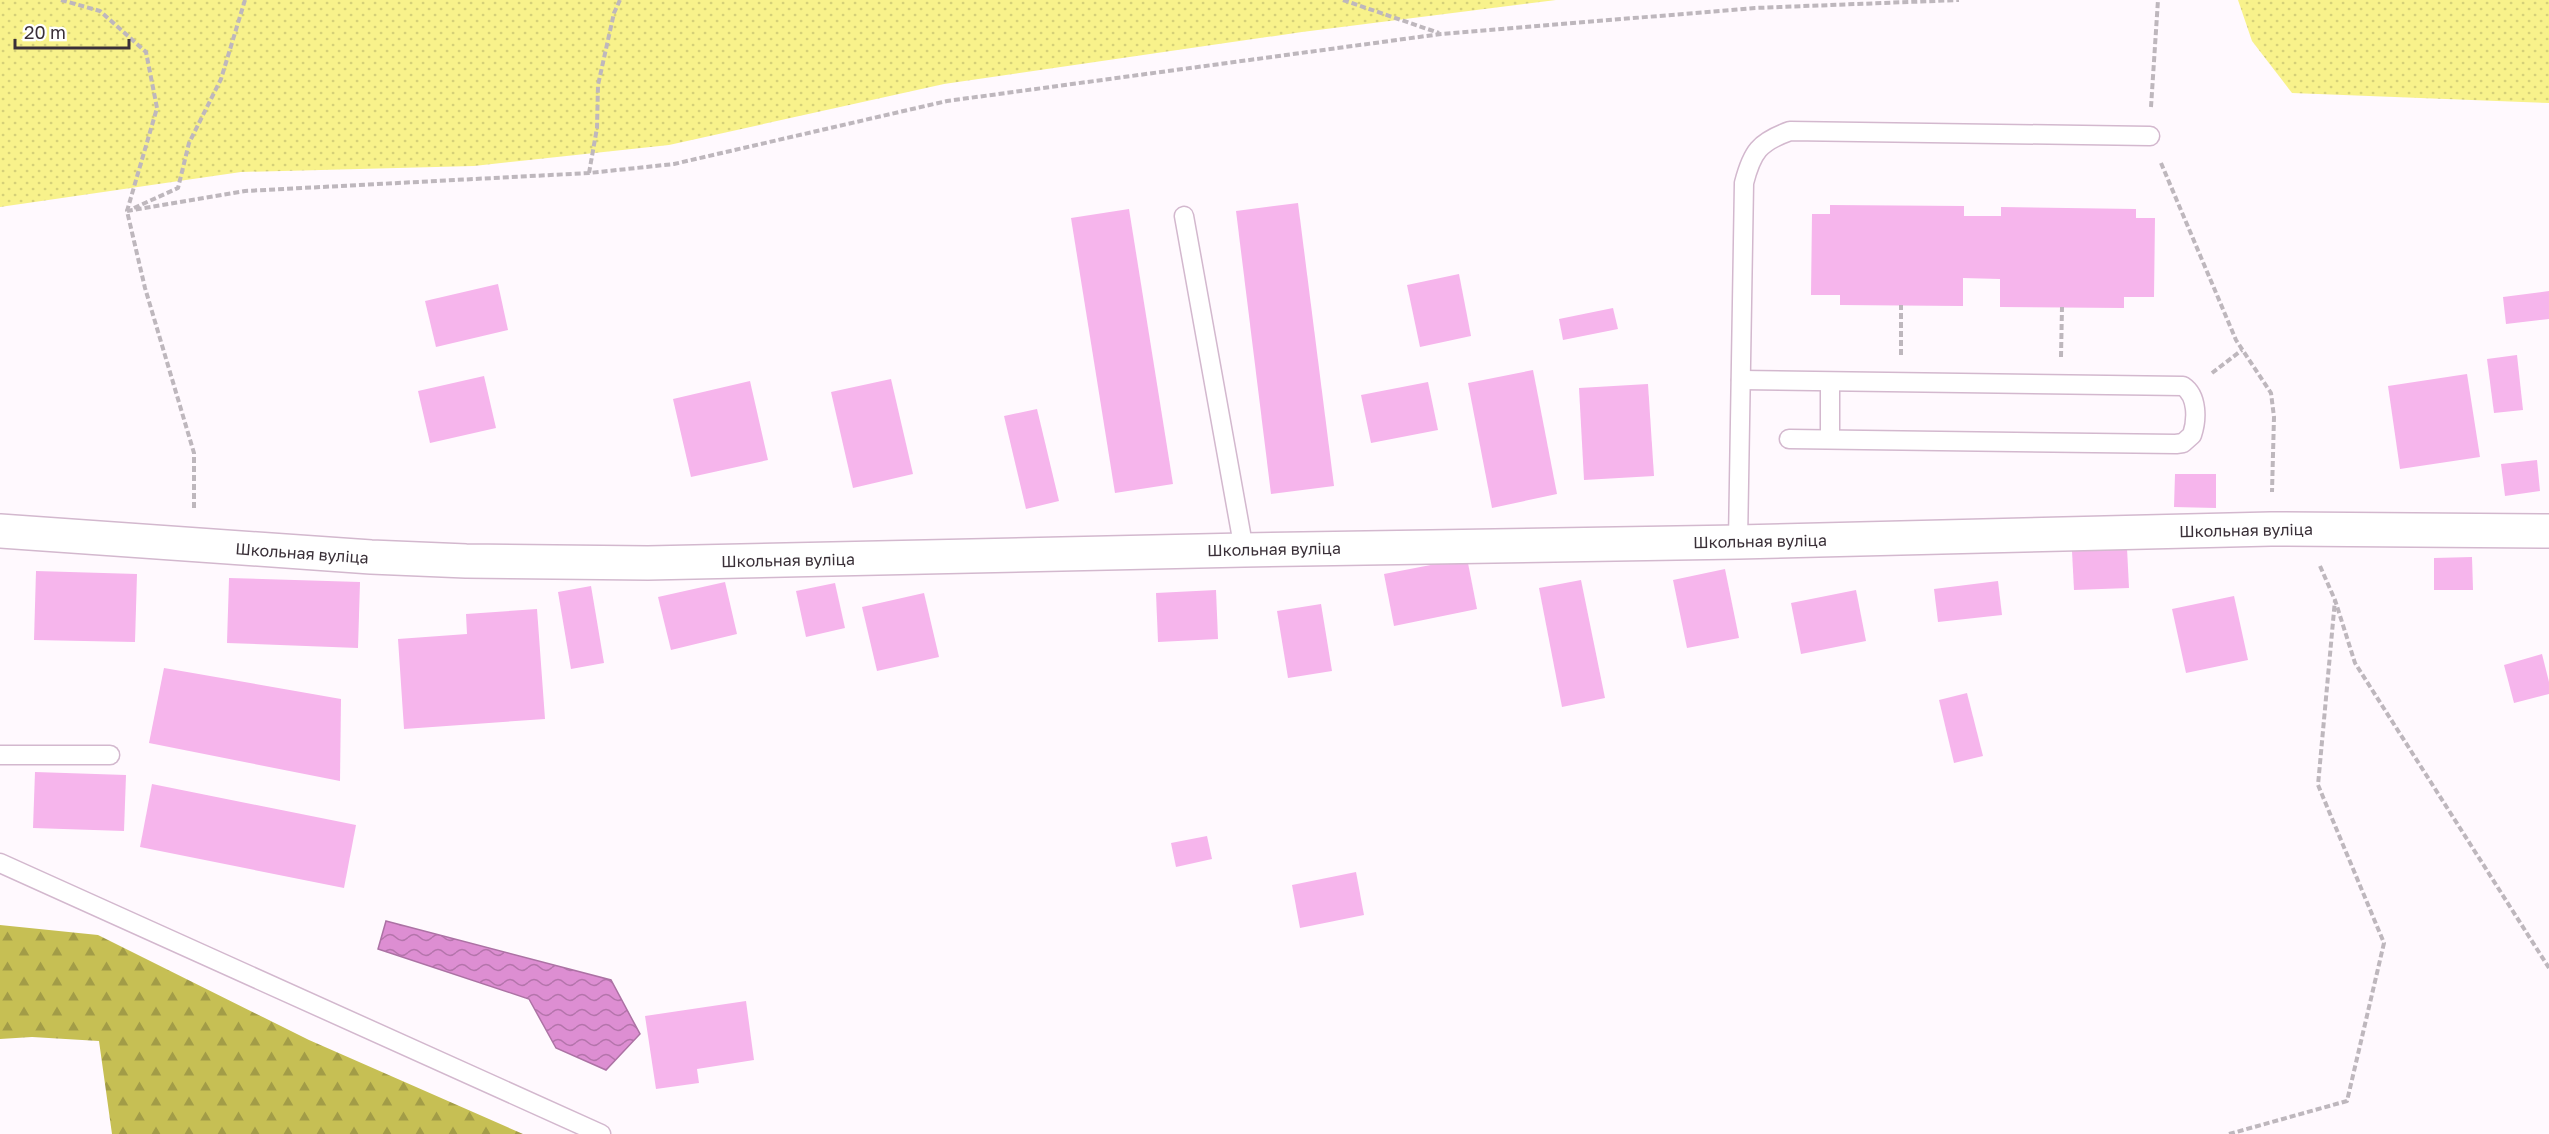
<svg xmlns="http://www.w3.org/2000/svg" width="2549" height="1134" font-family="'Golos Text',sans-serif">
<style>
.grass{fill:url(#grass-dots)}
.forest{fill:url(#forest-firs)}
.water{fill:url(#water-waves);stroke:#ac72a4;stroke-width:1.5}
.building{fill:#f6b5ec}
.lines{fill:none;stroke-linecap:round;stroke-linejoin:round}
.lane-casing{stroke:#d3b8ce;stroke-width:21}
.street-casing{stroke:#d3b8ce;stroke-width:36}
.path{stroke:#beb7bd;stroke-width:4;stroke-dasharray:6 3;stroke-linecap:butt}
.lane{stroke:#fff;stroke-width:18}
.street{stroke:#fff;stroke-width:33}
.labels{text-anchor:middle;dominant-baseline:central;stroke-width:4.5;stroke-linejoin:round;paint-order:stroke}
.street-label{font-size:16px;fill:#3a3038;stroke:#fff}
</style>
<defs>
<pattern id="grass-dots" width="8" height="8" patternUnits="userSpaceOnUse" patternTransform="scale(1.5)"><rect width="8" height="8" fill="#f8f28b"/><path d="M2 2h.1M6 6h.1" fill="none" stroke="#d5d079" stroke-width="1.8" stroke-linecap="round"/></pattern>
<pattern id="forest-firs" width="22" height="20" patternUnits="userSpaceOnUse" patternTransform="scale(1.5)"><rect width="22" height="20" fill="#c6bf54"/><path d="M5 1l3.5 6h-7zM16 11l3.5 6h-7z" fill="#a29c47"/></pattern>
<pattern id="water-waves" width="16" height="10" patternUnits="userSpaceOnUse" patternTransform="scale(1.5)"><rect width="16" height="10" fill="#dd8ed2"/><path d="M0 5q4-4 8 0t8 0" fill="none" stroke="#b474ab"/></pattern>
</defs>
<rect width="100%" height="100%" fill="#fff9fe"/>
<g class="grass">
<path d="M0 0H1556L1302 32 944 84 669 145 474 166 241 172 0 207Z"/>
<path d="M2238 0H2549V103L2292 93 2252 41Z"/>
</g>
<path class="forest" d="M0 925 98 935 309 1040 523 1134H112L99 1041 32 1037 0 1039Z"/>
<path class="water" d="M386 921 611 980 640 1034 606 1070 556 1048 529 999 378 949Z"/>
<g class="building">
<path d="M1298 203 1334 486 1271 494 1236 211Z"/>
<path d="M1830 205 1964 206V216H2001V207L2136 209V218H2155L2154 297H2124V308L2000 307V279L1963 278V306L1840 305V295H1811L1812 214H1830Z"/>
<path d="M1129 209 1173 484 1115 493 1071 218Z"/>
<path d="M1459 274 1471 336 1420 347 1407 285Z"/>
<path d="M498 284 508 330 436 347 425 301Z"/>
<path d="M2549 291V319L2506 324 2503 297Z"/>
<path d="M1613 308 1618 329 1563 340 1559 319Z"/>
<path d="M2517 355 2523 410 2494 413 2487 359Z"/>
<path d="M1533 370 1557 494 1492 508 1468 383Z"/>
<path d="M2467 374 2480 457 2400 469 2388 386Z"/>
<path d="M484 376 496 428 430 443 418 391Z"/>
<path d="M891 379 913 474 853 488 831 392Z"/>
<path d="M750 381 768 460 691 477 673 399Z"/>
<path d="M1428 382 1438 430 1371 443 1361 395Z"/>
<path d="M1648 384 1654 476 1584 480 1579 388Z"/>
<path d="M1037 409 1059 501 1026 509 1004 416Z"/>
<path d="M2537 460 2540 491 2505 496 2501 464Z"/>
<path d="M2175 474H2216V508L2174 507Z"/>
<path d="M2127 548 2129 588 2074 590 2072 551Z"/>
<path d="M2472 557 2473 590H2434V558Z"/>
<path d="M1467 558 1477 609 1394 626 1384 574Z"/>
<path d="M1725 569 1739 638 1687 648 1673 580Z"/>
<path d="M36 571 137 574 135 642 34 640Z"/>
<path d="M229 578 360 582 358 648 227 643Z"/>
<path d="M1581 580 1605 698 1562 707 1539 588Z"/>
<path d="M1998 581 2002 615 1938 622 1934 589Z"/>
<path d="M725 582 737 634 671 650 658 597Z"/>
<path d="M835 583 845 628 806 637 796 591Z"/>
<path d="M591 586 604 663 571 669 558 592Z"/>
<path d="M1216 590 1218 639 1158 642 1156 593Z"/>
<path d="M1856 590 1866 641 1801 654 1791 603Z"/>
<path d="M924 593 939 657 877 671 862 607Z"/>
<path d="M2234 596 2248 660 2186 673 2172 609Z"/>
<path d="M1321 604 1332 671 1288 678 1277 611Z"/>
<path d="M537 609 545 719 404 729 398 639 467 634 466 614Z"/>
<path d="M2542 654 2549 682V694L2514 703 2504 665Z"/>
<path d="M164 668 341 699 340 781 149 743Z"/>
<path d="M1967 693 1983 756 1954 763 1939 700Z"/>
<path d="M35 772 126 775 124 831 33 828Z"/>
<path d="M152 784 356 825 344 888 140 847Z"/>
<path d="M1207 836 1212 859 1176 867 1171 843Z"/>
<path d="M1356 872 1364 915 1300 928 1292 885Z"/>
<path d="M746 1001 754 1060 697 1069 699 1083 656 1089 645 1016Z"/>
</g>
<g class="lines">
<defs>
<g id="lane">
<path d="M1184 216 1244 550"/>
<path d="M1741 380 2183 386C2198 396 2197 420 2192 435L2183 443 2176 444 1789 439"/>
<path d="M1830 439V382"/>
<path d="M1738 542 1744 183C1752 152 1759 142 1790 131L2150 136"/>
<path d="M0 755H110"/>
<path d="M0 863 601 1134"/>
</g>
<path id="street" d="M0 531 371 557 466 561 648 563 1244 550 1738 542 2271 529 2549 531"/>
</defs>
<use href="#lane" class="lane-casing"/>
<use href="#street" class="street-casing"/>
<g class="path">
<path d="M61 0 100 11 146 52 157 108 127 211"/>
<path d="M1343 0 1439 33"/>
<path d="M2151 107 2158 0"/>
<path d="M2161 163 2236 340 2271 393 2274 417 2272 492"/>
<path d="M589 173 597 128 598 85 614 13 620 0"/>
<path d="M134 208 178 188 189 143 221 79 245 0"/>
<path d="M1901 355V305"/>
<path d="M2061 357 2062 307"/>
<path d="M2212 373 2242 350"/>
<path d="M194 508V453L145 288 127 211 245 191 589 173 674 164 947 101 1441 34 1755 8 1959 0"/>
<path d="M2320 566 2335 600 2355 663 2549 968"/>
<path d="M2229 1134 2347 1101 2384 943 2318 785 2335 600"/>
</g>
<use href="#lane" class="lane"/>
<use href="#street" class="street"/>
</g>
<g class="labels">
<g class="street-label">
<text transform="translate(2246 530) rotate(-1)">Школьная вуліца</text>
<text transform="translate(1760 541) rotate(-1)">Школьная вуліца</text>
<text transform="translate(1274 549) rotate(-1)">Школьная вуліца</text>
<text transform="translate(302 553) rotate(4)">Школьная вуліца</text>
<text transform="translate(788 560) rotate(-1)">Школьная вуліца</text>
</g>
</g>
<path d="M15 39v9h114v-9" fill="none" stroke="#3a3038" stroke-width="3"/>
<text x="24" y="39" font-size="18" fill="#3a3038" stroke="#ffffff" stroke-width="4.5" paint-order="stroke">20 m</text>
</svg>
